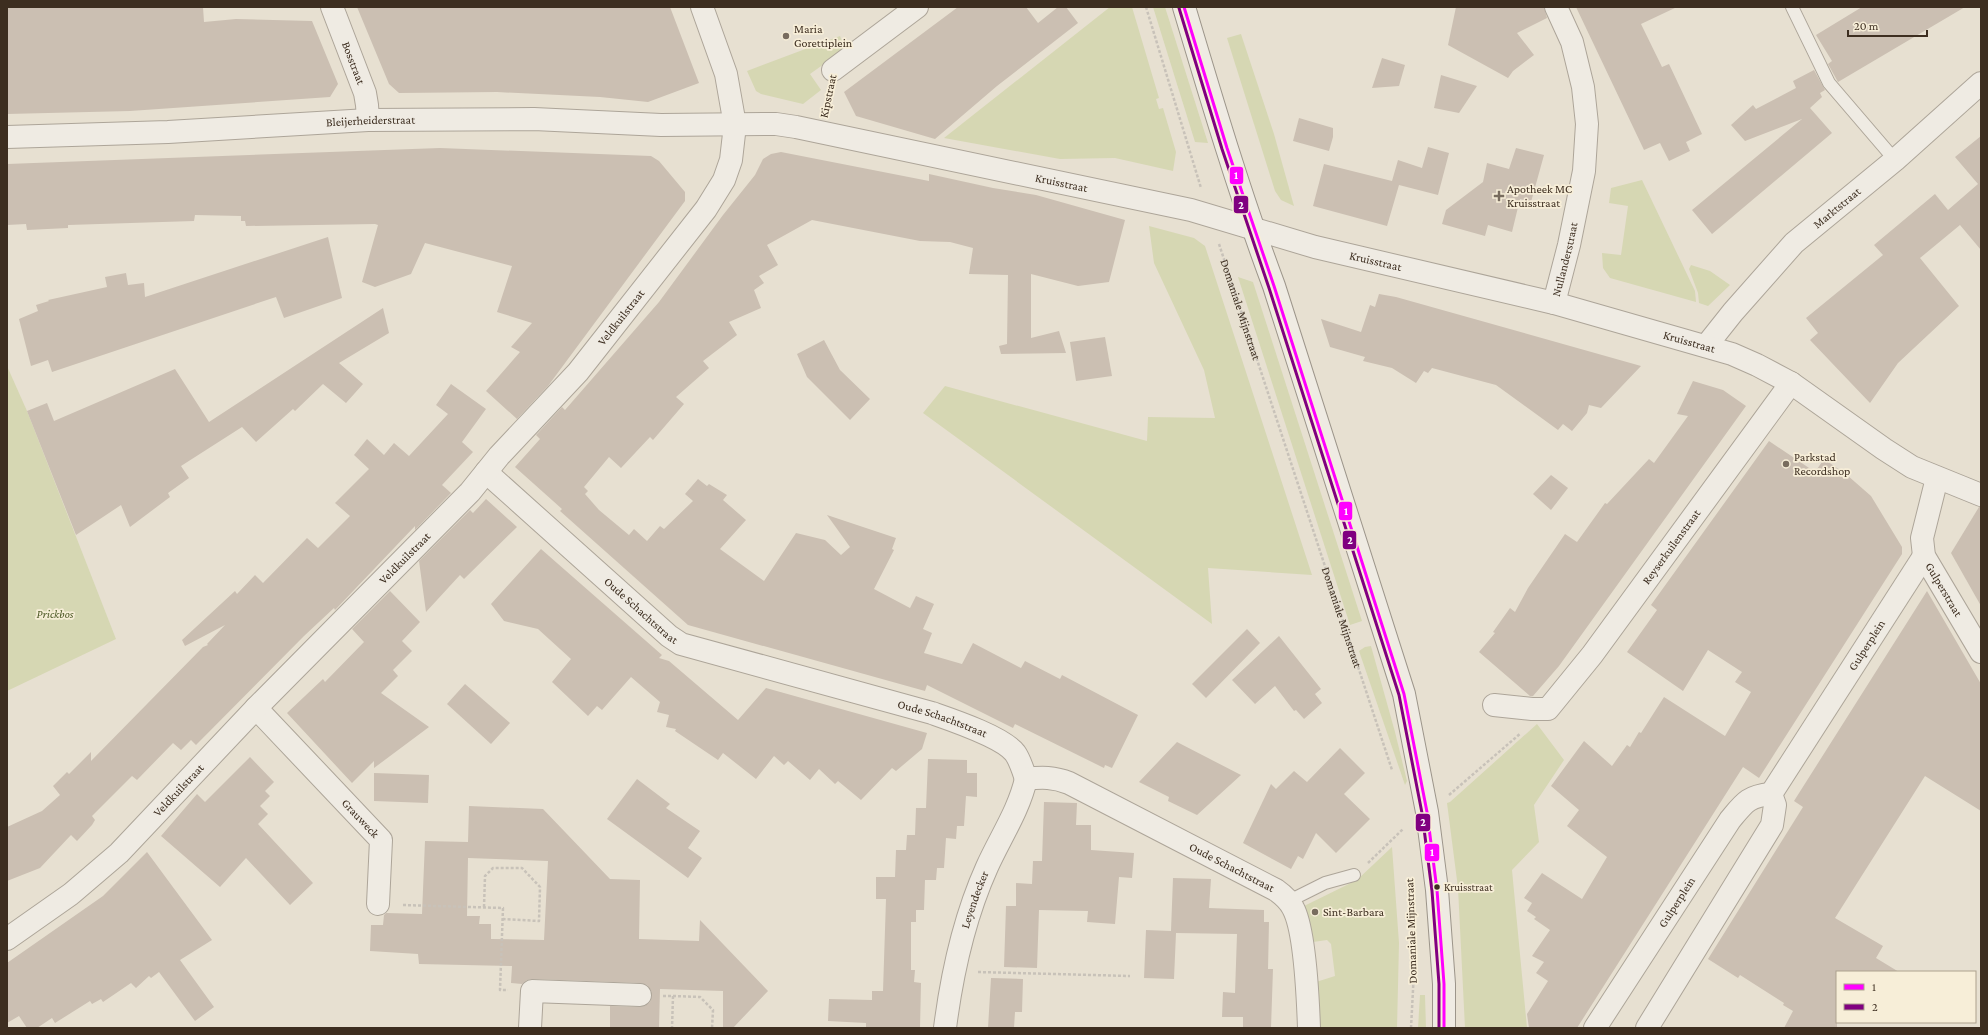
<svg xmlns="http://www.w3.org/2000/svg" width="1988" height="1035" font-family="'Crimson Pro',serif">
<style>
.green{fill:#d6d7b3}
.building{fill:#cbbfb2;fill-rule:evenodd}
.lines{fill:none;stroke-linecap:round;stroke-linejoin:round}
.service-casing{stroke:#ada599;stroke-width:14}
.minor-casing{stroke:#ada599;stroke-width:24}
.tertiary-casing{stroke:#ada599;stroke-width:24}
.secondary-casing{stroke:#9c958a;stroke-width:24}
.path{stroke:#c8c2b9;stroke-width:2.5;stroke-dasharray:3 2;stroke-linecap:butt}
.service{stroke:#efebe3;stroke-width:12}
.minor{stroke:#efebe3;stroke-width:22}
.tertiary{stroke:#efebe3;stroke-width:22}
.secondary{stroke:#efebe3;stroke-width:22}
.bus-1-casing{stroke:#f7eed8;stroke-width:6}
.bus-2-casing{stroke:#f7eed8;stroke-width:6}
.bus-1{stroke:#f0f;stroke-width:3}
.bus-2{stroke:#800080;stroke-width:3}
.poi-dot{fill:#786c5e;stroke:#f7eed8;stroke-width:1.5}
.bus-dot{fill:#3d2e20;stroke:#f7eed8;stroke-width:1.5}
.labels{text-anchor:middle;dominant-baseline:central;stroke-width:3.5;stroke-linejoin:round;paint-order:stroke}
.bus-label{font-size:11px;fill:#3d2e20;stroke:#f7eed8;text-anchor:start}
.poi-label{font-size:12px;fill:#3d2e20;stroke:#f7eed8;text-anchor:start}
.street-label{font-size:12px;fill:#3d2e20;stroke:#f7eed8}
.park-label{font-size:12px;font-style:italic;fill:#4d5a26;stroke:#f7eed8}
.line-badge{stroke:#f7eed8;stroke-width:1.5}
.badge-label{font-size:11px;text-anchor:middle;font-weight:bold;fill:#fff}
</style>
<rect width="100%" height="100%" fill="#e7e0d1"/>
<g class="green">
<path d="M1110 7H1132L1159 98 1156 99 1159 109 1163 108 1176 152 1173 171 1115 158 1060 159 944 138Z"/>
<path d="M1153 7H1165L1208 143 1195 142Z"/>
<path d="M1241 34 1274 134 1294 206 1281 200 1275 191 1227 38Z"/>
<path d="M840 36 845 49 810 74 821 90 803 104 761 94 756 91 747 71Z"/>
<path d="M1642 180 1695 291 1696 302 1610 278 1603 268 1602 253 1621 255 1628 206 1609 203 1611 188Z"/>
<path d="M1149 226 1194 238 1205 246 1312 575 1208 568 1212 624 923 413 945 386 1147 441 1148 417 1215 418 1204 370 1154 263Z"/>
<path d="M1691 265 1710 271 1730 285 1708 306 1699 303 1698 293 1689 269Z"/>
<path d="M1238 277 1253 282 1362 621 1350 625Z"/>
<path d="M7 366 27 411 116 639 7 691Z"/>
<path d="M1371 646 1395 732 1407 781 1405 785 1359 651 1365 647Z"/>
<path d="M1537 724 1564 760 1534 805 1539 842 1512 870 1527 1028H1465L1458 888 1447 803 1450 802Z"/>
<path d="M1392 847 1399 943 1397 1028H1319L1316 982 1335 976 1331 944 1327 940 1313 942 1302 907 1357 880Z"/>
<path d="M1420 995H1425L1426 1028H1418Z"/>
</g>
<g class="building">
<path d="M7 7H203L204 22 236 19 312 21 338 84 330 97 130 111 7 114Z"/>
<path d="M357 7H670L699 83 648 102 600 97 497 92 399 93 389 84Z"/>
<path d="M958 7H1026L1038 23 1058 7H1066L1078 23 997 86 935 139 856 116 844 92Z"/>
<path d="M1456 7H1544L1547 18 1517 33 1534 55 1513 71 1508 78 1448 45Z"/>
<path d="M1576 7H1677L1641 24 1662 67 1669 64 1702 134 1686 142 1690 151 1669 161 1660 143 1644 150Z"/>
<path d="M1862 7H1965L1838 82 1828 64 1832 61 1816 35Z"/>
<path d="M1382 58 1405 65 1399 86 1372 88Z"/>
<path d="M1814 70 1825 90 1820 93 1822 97 1810 108 1832 133 1712 234 1692 210 1802 119 1745 141 1731 125 1753 105 1756 109 1796 88 1793 81Z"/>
<path d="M1441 75 1477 86 1459 113 1434 108Z"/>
<path d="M1299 118 1333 128V137L1329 151 1293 141Z"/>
<path d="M1981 136V250L1960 225 1920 258 1959 306 1898 363 1870 403 1810 340 1818 333 1806 318 1883 255 1874 245 1935 194 1948 210 1978 184 1955 157Z"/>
<path d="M1428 147 1449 153 1438 195 1399 185 1387 226 1313 206 1324 164 1392 181 1398 160 1422 168Z"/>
<path d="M440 148 651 156 659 161 685 192V201L548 386 517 419 486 391 520 352 511 347 532 323 497 312 512 266 425 243 411 274 375 287 362 282 378 225 375 224 246 226 245 221H241V216L195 215 194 221 68 225V228L27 230 26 224 7 225V164Z"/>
<path d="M1516 148 1544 155 1531 202 1520 199 1512 232 1488 225 1485 236 1442 224 1446 210 1483 182 1487 163 1509 169Z"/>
<path d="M781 152 929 181V174L993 188 1036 195 1125 220 1109 282 1078 286 1031 274V338L1059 331 1066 353 1001 354 999 346 1007 344 1008 275 969 274 973 248 950 242 920 241 812 220 767 245 778 265 759 276 764 283 754 290 761 308 729 322 737 335 703 361 709 368 676 397 684 404 653 440 650 437 621 468 609 457 584 487 588 491 585 494 599 510 629 535 634 529 647 541 660 526 664 529 693 501 685 494 698 479 707 486 709 484 727 495 723 500 746 520 720 549 764 581 796 533 825 540 841 555 850 547 827 515 896 538 892 549 894 550 874 589 910 608 916 596 934 604 923 629 932 633 924 653 962 664 973 643 1021 668 1025 661 1060 679 1062 675 1138 715 1112 768 1105 765 1104 768 1015 724 1013 728 927 685 925 691 688 625 560 511 562 509 515 467 540 439 536 435 562 407 565 410 659 302 723 215 755 175 763 159 771 154Z"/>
<path d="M328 237 342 298 284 318 276 297 52 372 48 360 31 366 19 319 38 311 36 305 49 301 48 300 107 287 105 277 126 273 128 285 144 283 145 297Z"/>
<path d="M1379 294 1396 297 1641 366 1601 408 1589 405 1587 413 1572 431 1563 424 1558 430 1496 385 1432 368 1428 373 1424 371 1416 383 1392 368 1363 361 1365 357 1330 347 1321 319 1361 332 1370 305 1375 307Z"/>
<path d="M383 308 389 333 339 363 363 384 346 403 323 384 295 411 293 409 256 442 242 427 181 466 189 478 168 493 170 497 130 527 121 505 76 535 27 411 47 403 54 421 175 369 209 422Z"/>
<path d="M1105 337 1112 376 1076 381 1070 342Z"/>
<path d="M824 340 840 370 870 399 850 420 807 377 797 354Z"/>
<path d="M1693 381 1723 390 1746 406 1559 666 1533 696H1530L1479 652 1495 633 1493 632 1510 608 1515 612 1528 588 1565 534 1577 542 1605 503 1607 504 1649 459 1654 463 1688 416 1677 414Z"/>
<path d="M451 384 486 409 462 442 473 452 442 485 451 493 415 530V526L335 610 334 608 304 636 196 745 191 740 181 750 173 743 137 780 132 776 92 816 95 820 92 825 77 841 71 835 40 868 7 881V827L42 811 60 795 53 786 67 772 69 774 91 752V761L203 647 208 645 207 644 225 625 185 646 182 640 235 591 237 594 255 575 263 583 307 538 318 548 350 516 335 503 369 469 354 455 367 439 384 455 394 443 409 456 448 414 436 405Z"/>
<path d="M1769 441 1815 472 1824 459 1847 475 1871 496 1902 547V554L1759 778 1743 767 1577 1028H1529L1527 1014 1548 981 1536 973 1544 962 1532 956 1550 930 1534 919 1536 917 1527 911 1532 903 1524 898 1542 873 1582 899 1607 857 1567 826 1579 810 1551 786 1584 741 1612 766 1627 745 1630 747 1639 732 1641 733 1664 697 1725 736 1751 692 1735 682 1742 672 1708 650 1683 691 1627 652 1657 610 1651 605Z"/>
<path d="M1551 475 1568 488 1551 510 1533 494Z"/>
<path d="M486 499 517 527 464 579 460 575 426 612 419 561 470 510 473 513Z"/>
<path d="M1979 507H1981V606L1951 553Z"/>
<path d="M541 549 662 655 659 658 669 661 738 720 766 688 927 733 922 749 896 771 892 768 861 800 838 781 835 784 819 769 810 780 788 761 784 765 774 756 756 779 723 753 718 760 675 731 676 729 666 727 669 715 657 712 660 702 631 677 602 710 597 706 588 716 552 682 571 659 538 629 504 621 491 604Z"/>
<path d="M390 591 420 622 402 641 412 651 393 670 398 676 381 693 429 727 374 768V761L352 783 287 713 323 679 325 682 364 642 352 629Z"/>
<path d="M1927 591 1981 684V811L1925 776 1835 918 1883 946 1876 958 1899 972H1837V1028H1784L1793 1011 1783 1005 1784 1003 1740 975 1738 978 1708 959 1803 807 1794 801Z"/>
<path d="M1247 629 1260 643 1206 698 1192 684Z"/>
<path d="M1279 636 1321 689 1315 694 1322 703 1304 719 1296 710 1294 711 1275 686 1255 704 1232 680Z"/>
<path d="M465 684 510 723 491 744 447 704Z"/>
<path d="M1177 742 1241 775 1197 815 1168 801 1169 797 1139 782Z"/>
<path d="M1340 748 1365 773 1344 794 1370 819 1336 853 1316 833 1303 859 1298 856 1291 869 1243 843 1271 784 1276 789 1294 771 1307 782Z"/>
<path d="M250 757 274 782 265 791 270 796 260 806 268 814 258 824 313 883 290 905 246 858 220 887 161 836 197 794 205 802Z"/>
<path d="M928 759 967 760V773H977V797L966 796 964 826H957L956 839 946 838 944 868H937L936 880H925L924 910H916V922H911V970H915L914 982 921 983 920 1028H866V1023L828 1021 829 999 872 1000V991H883L886 899H876V877H895L896 850H906L907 835H915L916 808H926Z"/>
<path d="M374 773 429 775 428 803 374 801Z"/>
<path d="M637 779 670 804 666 808 700 831 688 848 702 858 688 878 607 819Z"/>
<path d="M1044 802 1077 803 1076 825H1091V850L1134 853 1132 878 1119 877 1115 924 1087 922 1088 911 1039 910 1037 968 1004 967 1006 906H1016V883L1032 884 1033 861H1042Z"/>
<path d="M469 806 543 809 610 879 640 880 639 939 699 941 700 920 768 991 733 1028H723V991L660 989 659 1028H610V1006L640 1007 645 1006 650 1002 652 995 651 990 647 985 640 983 532 979 527 980 522 984 511 983 512 966 419 964 418 954 370 951 371 925H383L384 915 386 913 422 914 425 841 468 842ZM468 858 548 861 544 940 491 939V924H479L480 916H467Z"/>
<path d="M147 852 212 940 180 960 214 1007 195 1021 159 972 151 978 149 976 136 988 131 983 103 1002 101 999 92 1004 90 1001 55 1023 52 1018 37 1028H27L19 1016 7 1023V963L103 896Z"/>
<path d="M1173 878 1211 879 1209 908 1264 910V922H1269L1268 969H1273L1271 1028H1243V1017H1222L1223 992 1235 993 1237 934 1176 933 1174 979 1144 978 1146 930 1171 931Z"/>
<path d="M991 978 1023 979 1022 1012H1015L1014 1028H988Z"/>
</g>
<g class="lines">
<defs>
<g id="service">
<path d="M1792 7 1829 83 1895 160"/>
<path d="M1289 901 1325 883 1354 875"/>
</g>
<g id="minor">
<path id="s2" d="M332 7 365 93 367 105 368 120"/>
<path d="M833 70 917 7"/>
<path id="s3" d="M1554 303 1569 245 1584 171 1587 124 1583 87 1572 42 1556 7"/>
<path id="s4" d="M1706 346 1733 312 1794 243 1895 160 1981 83"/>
<path id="s5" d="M486 472 669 636 681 644 932 713C952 720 1003 737 1015 753 1020 760 1023 770 1026 779"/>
<path id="s6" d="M1937 478 1922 538 1924 556 1981 652"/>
<path id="s7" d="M1494 705 1532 709H1548L1592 655 1791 383"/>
<path id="s8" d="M256 708 381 840 378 904"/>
<path id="s9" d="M1026 779C1042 777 1054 777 1069 783L1276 890C1283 895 1289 900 1293 908 1305 930 1308 1000 1309 1028"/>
<path id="s10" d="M1771 794 1924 556"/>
<path id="s11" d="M7 939 71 894 119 853 256 708 470 492 499 456 578 372 706 209 724 180 731 160 735 125 726 74 702 7"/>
<path d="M530 1028 532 991 640 995"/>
<path id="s12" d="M945 1028C952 973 964 918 987 867 1000 838 1019 810 1026 779"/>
<path id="s13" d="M1595 1028 1730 820C1744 803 1748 796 1771 794"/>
<path d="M1647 1028 1772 825 1775 805 1771 794"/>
</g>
<g id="tertiary">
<path id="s14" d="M7 137 168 132 368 120 534 119 661 125 776 124 796 127 1191 210 1315 247 1554 303 1732 354 1757 365 1791 383 1884 449 1912 467 1981 495"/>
</g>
<path id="secondary" d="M1184 7C1212 101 1240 195 1274 286L1404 694 1427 812 1437 890 1444 984V1028"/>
</defs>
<use href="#service" class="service-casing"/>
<use href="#minor" class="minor-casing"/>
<use href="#tertiary" class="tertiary-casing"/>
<use href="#secondary" class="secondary-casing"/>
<g class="path">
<path d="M1146 7 1201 188"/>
<path d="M825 109 828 93"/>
<path id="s1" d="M1219 244 1392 770"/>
<path d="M1449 795 1521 733"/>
<path d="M1368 863 1403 829"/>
<path d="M403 905 503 908 500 990H508"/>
<path d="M484 907 485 876 493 868H522L540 887 539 921 503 919"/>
<path d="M978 972 1130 976"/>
<path d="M663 996H673L672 1028"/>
<path d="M673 996 700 997 713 1010 712 1028"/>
<path d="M1411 1028 1414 971 1413 921"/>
</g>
<use href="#service" class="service"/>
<use href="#minor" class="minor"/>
<use href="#tertiary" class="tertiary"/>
<use href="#secondary" class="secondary"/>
<defs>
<path id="bus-1" d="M1184 7 1227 148 1274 286 1404 694 1427 812 1437 890 1444 984V1028"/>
<path id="bus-2" d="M1179 8 1222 149 1269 288 1399 695 1422 813 1432 891 1439 984V1028"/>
</defs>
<use href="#bus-1" class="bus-1-casing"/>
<use href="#bus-2" class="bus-2-casing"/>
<use href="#bus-1" class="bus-1"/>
<use href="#bus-2" class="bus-2"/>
</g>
<g class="poi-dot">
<circle cx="786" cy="36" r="4"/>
<path d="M1497 190h4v4h4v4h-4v4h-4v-4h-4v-4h4z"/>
<circle cx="1786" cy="464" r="4"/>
<circle cx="1315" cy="912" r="4"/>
</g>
<circle class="bus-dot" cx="1437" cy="887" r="3.5"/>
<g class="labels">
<g class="bus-label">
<text x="1444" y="887">Kruisstraat</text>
</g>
<g class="poi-label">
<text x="794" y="29">Maria<tspan x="794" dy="14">Gorettiplein</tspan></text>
<text x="1507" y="189">Apotheek MC<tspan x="1507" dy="14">Kruisstraat</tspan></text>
<text x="1794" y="457">Parkstad<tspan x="1794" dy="14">Recordshop</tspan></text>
<text x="1323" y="912">Sint-Barbara</text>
</g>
<g class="street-label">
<text stroke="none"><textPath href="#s2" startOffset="60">Bosstraat</textPath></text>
<text transform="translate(828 96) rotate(-78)">Kipstraat</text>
<text stroke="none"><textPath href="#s14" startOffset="364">Bleijerheiderstraat</textPath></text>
<text stroke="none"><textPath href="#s14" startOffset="1061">Kruisstraat</textPath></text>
<text stroke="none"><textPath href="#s4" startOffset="191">Marktstraat</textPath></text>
<text stroke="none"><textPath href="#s3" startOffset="45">Nullanderstraat</textPath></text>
<text stroke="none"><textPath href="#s14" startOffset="1385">Kruisstraat</textPath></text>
<text stroke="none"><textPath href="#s1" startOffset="69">Domaniale Mijnstraat</textPath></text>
<text stroke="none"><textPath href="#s11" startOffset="876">Veldkuilstraat</textPath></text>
<text stroke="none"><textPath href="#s14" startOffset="1709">Kruisstraat</textPath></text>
<text stroke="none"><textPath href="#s7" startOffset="258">Reyserkuilenstraat</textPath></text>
<text stroke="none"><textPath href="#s11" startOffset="552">Veldkuilstraat</textPath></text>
<text stroke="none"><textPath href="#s6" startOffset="119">Gulperstraat</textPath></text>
<text stroke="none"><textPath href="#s5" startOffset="208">Oude Schachtstraat</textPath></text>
<text stroke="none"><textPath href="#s1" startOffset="393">Domaniale Mijnstraat</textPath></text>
<text stroke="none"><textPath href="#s10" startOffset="177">Gulperplein</textPath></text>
<text stroke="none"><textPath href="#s5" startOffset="532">Oude Schachtstraat</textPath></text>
<text stroke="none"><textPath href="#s11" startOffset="228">Veldkuilstraat</textPath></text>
<text stroke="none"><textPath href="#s8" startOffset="152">Grauweck</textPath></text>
<text stroke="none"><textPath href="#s9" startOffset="227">Oude Schachtstraat</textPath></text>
<text stroke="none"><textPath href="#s12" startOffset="132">Leyendecker</textPath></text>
<text stroke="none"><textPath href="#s13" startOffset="150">Gulperplein</textPath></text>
<text transform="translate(1411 931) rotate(-92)">Domaniale Mijnstraat</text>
</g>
<g class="park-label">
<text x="55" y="614">Prickbos</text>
</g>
</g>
<g class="line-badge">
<rect x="1229" y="166" width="15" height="19" rx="4" fill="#f0f"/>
<rect x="1233" y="195" width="16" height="19" rx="4" fill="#800080"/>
<rect x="1338" y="501" width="15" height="20" rx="4" fill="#f0f"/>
<rect x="1342" y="530" width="15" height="20" rx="4" fill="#800080"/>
<rect x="1415" y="813" width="16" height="19" rx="4" fill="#800080"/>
<rect x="1424" y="843" width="16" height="19" rx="4" fill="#f0f"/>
</g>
<g class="badge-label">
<text x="1236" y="179">1</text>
<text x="1241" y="209">2</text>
<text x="1346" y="515">1</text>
<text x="1350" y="544">2</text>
<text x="1423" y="826">2</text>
<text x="1432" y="856">1</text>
</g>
<rect width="1988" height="1035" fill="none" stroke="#3d2e20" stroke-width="16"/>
<rect x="1836" y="971" width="140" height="52" fill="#f7eed8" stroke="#ada18e"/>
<rect x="1844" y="984" width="20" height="6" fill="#ff00ff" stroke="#ada18e"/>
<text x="1872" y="991" font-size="12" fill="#3d2e20">1</text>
<rect x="1844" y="1004" width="20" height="6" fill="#800080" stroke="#ada18e"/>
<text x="1872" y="1011" font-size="12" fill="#3d2e20">2</text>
<path d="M1848 30v6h79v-6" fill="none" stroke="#3d2e20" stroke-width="2"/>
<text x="1854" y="30" font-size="12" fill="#3d2e20" stroke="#f7eed8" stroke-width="3" paint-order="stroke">20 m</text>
</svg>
